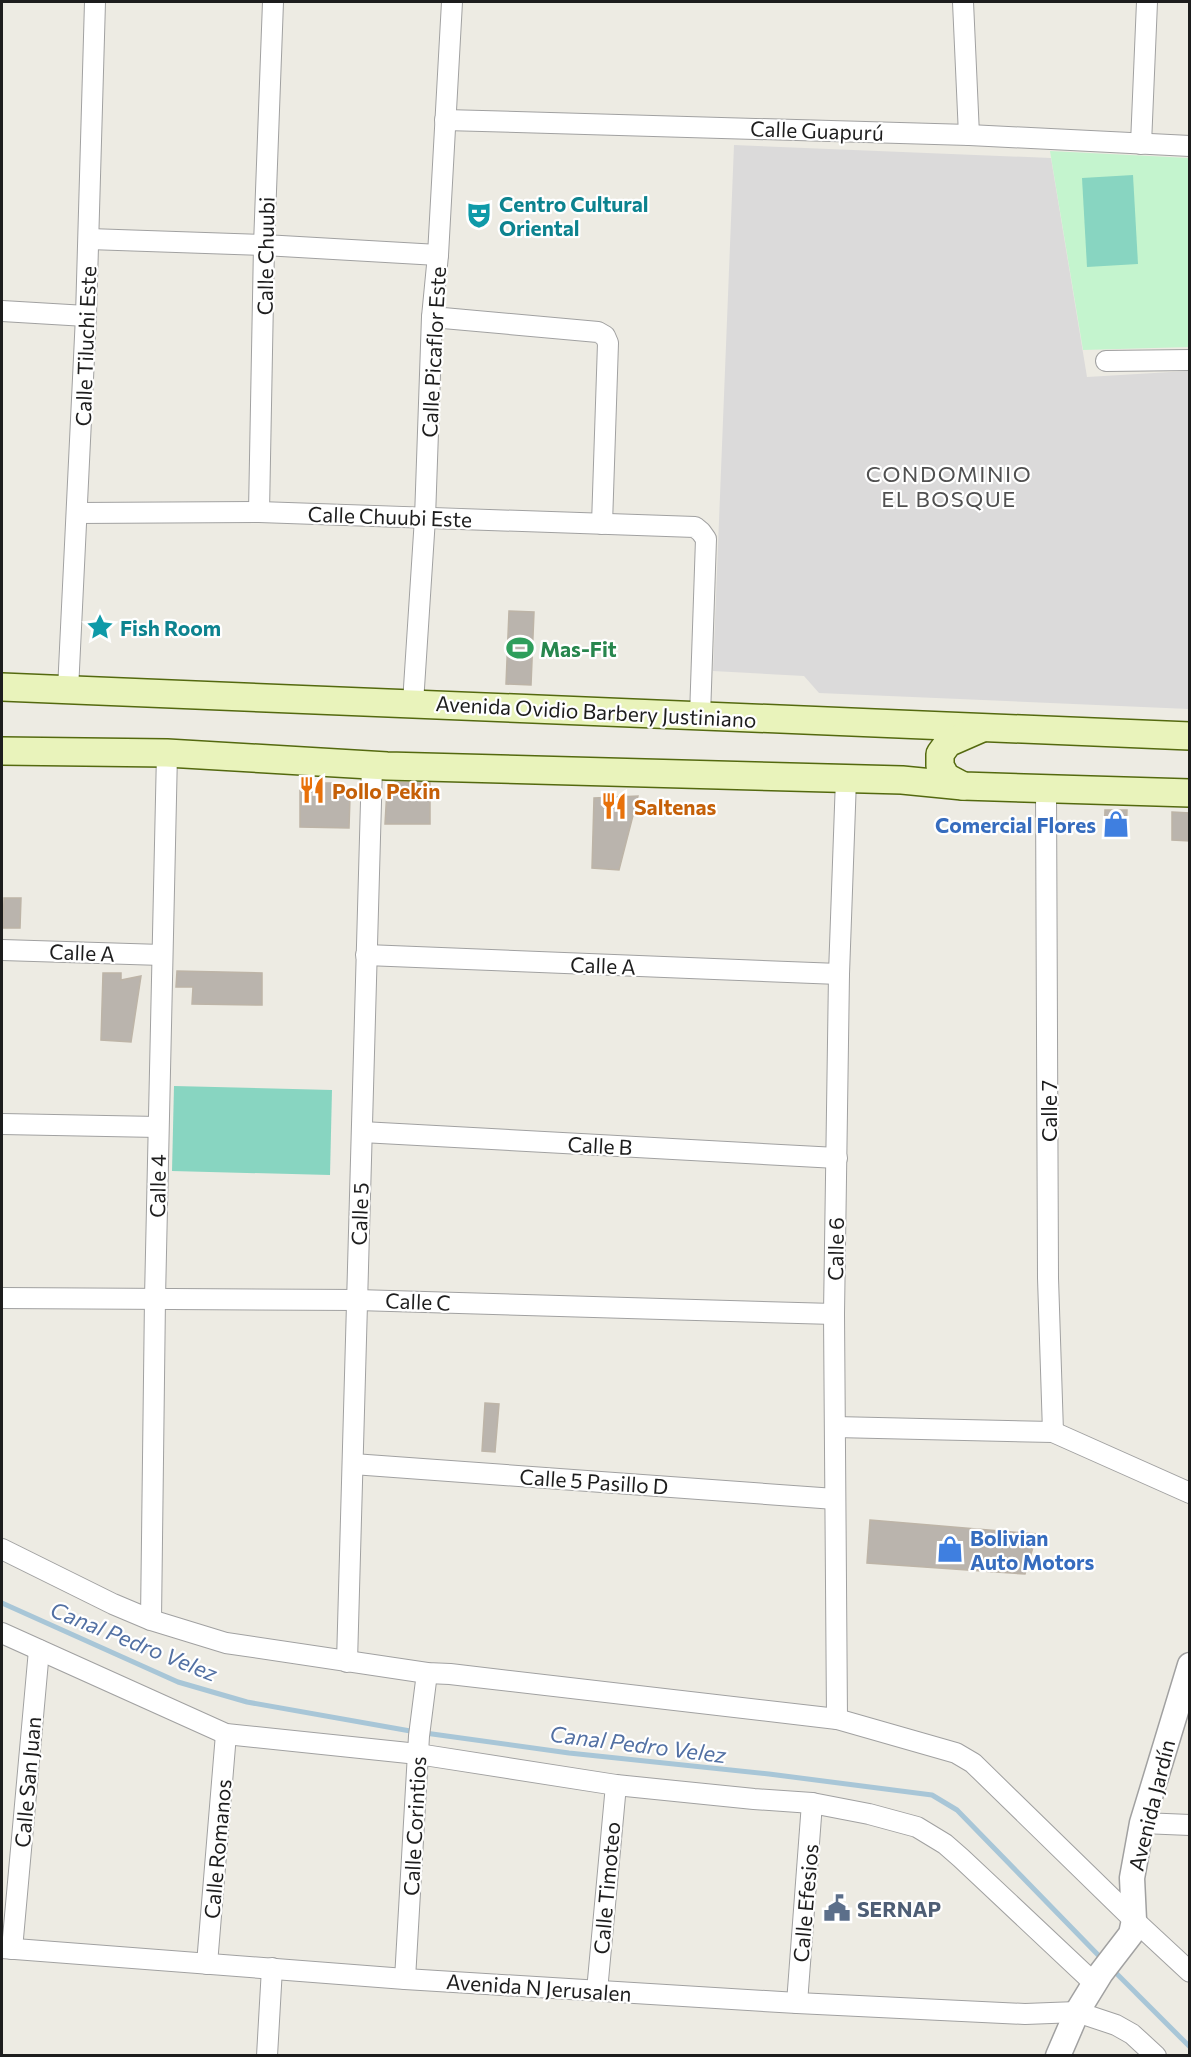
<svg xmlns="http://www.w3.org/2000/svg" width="1191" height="2057" font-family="Commissioner,sans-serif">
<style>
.residential{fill:#dbdada}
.park{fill:#c4f4ce}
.pitch{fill:#88d5c1}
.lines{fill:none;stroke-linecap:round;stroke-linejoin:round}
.stream{stroke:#a8c6d7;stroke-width:5}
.building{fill:#bab4ad;stroke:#bdb4a7;stroke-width:1.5}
.minor-casing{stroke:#a1a1a1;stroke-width:22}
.tertiary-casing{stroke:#a1a1a1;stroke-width:27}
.secondary-casing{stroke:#54690f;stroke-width:30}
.minor{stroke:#fff;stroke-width:20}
.tertiary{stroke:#fff;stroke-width:24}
.secondary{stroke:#e9f3bb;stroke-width:27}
.labels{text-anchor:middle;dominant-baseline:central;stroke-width:4.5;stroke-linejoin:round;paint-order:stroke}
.street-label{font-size:21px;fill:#1d1d1d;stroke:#fff}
.culture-label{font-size:21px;font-weight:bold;fill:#0d838f;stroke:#fff;text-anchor:start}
.leisure-label{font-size:21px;font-weight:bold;fill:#27864d;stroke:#fff;text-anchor:start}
.food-label{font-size:21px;font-weight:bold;fill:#c56008;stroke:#fff;text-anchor:start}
.shop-label{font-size:21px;font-weight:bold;fill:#366cbe;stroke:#fff;text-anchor:end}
.service-label{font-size:21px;font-weight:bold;fill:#4e5e75;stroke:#fff;text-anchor:start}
.neighbourhood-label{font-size:22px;letter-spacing:1.5px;fill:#505050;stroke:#fff}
.water-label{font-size:22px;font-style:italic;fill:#5270a3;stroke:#fff}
</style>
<rect width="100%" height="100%" fill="#edebe3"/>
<path class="residential" d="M734 145 1051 158 1087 377 1188 371 1189 709 819 693 804 676 713 671Z"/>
<path class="park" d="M1050 151 1189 158V347L1083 350Z"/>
<g class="pitch">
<path d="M1133 175 1138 264 1087 267 1082 178Z"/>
<path d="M174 1086 332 1090 330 1175 172 1171Z"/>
</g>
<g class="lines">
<g class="stream">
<path d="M2 1603 178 1682 247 1702 416 1732"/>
<path d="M425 1733 569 1753 769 1774 932 1795 957 1810 1103 1960"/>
<path d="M1112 1969 1190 2047"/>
</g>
</g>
<g class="building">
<path d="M509 611 534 612 531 685 506 684Z"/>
<path d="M395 782 430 783V824H385L387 789Z"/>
<path d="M300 783H336L344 786 350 797 349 828 300 827Z"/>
<path d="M638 796 619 870 592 868 594 798Z"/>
<path d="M1105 810H1127L1126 838H1104Z"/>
<path d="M1172 812 1190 813V841L1172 840Z"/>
<path d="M4 898H21L20 928H3Z"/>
<path d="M177 971 262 973V1005L192 1004 193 987H176Z"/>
<path d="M103 973H121V980L141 976 131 1042 101 1040Z"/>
<path d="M485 1403 499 1404 495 1452 482 1451Z"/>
<path d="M870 1520 1037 1534 1025 1574 867 1563Z"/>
</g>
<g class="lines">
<defs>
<g id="minor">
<path d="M963 2 969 135"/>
<path d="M445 120 969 135 1190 146"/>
<path d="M1141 144 1147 2"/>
<path d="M89 239 264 245 438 255"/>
<path d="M2 311 86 316"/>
<path d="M432 317 598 332 605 336 608 343 602 524"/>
<path d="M1106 361 1190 360"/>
<path d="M259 512 264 245 273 2"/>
<path d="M77 513 259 512 695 527 701 532 706 539 700 716"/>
<path d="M68 690 86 316 95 2"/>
<path d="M413 703 425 518 432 317 438 255 452 2"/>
<path d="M1046 789 1048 1278 1053 1432"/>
<path d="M2 950 162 955"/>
<path d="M366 955 839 974"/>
<path d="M2 1124 158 1127"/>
<path d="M362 1132 837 1158"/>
<path d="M2 1298 357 1300 834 1314"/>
<path d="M835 1427 1053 1432 1190 1493"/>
<path d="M353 1464 835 1499"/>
<path d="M2 1549 113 1604 151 1620 226 1643 427 1673 450 1674 837 1719 956 1753 973 1763 1134 1920 1190 1972"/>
<path d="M151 1620 155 1298 167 753"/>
<path d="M2 1633 226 1734 418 1754 616 1785 754 1799 812 1803 869 1814 917 1827 945 1844 961 1858 1095 1984"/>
<path d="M347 1662 372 766"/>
<path d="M837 1719 834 1314 839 974 846 779"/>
<path d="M1142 1823 1190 1825"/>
<path d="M2 1948 405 1979 797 2003 1025 2014 1077 2012 1116 2025 1132 2034 1156 2056"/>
<path d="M12 1949 39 1650"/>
<path d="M207 1964 226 1734"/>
<path d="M405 1979 419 1736 427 1673"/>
<path d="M597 1991 616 1785"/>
<path d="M797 2003 812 1803"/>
<path d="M267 2056 272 1968"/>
</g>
<path id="tertiary" d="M1058 2056 1077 2012 1101 1973 1131 1934 1134 1920 1132 1878 1142 1823 1190 1665"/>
<g id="secondary">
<path d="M2 687 1190 736"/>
<path d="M2 751 167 753 387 766 902 780 963 786 1190 793"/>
<path d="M963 786 946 777 940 766V754L948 743 980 729"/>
</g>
</defs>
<use href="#minor" class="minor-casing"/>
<use href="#tertiary" class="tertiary-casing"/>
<use href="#secondary" class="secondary-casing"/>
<use href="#minor" class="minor"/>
<use href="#tertiary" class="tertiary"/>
<use href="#secondary" class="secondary"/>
</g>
<defs>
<symbol id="theatre-bare" viewBox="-9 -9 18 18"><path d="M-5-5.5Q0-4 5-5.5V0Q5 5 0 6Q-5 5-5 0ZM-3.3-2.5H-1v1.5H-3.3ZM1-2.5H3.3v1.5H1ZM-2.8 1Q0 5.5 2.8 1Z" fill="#0f9aa8" stroke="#fff" stroke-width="2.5" paint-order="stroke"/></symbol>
<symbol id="sight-bare" viewBox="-9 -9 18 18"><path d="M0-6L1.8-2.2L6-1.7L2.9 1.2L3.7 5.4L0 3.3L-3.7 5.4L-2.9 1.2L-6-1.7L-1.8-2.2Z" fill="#0f9aa8" stroke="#fff" stroke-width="2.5" paint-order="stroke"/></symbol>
<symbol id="stadium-bare" viewBox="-9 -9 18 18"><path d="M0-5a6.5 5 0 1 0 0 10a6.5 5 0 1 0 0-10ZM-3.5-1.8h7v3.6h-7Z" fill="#2e9e5b" stroke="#fff" stroke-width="2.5" paint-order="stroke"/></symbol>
<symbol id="restaurant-bare" viewBox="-9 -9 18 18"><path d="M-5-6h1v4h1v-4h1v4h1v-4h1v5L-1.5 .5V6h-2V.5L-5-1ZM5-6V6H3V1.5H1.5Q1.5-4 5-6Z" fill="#e8710a" stroke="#fff" stroke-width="2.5" paint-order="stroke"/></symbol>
<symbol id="shop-bare" viewBox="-9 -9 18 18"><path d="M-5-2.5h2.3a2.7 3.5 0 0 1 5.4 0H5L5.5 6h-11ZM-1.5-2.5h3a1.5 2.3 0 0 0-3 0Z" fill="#3f7fe0" stroke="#fff" stroke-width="2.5" paint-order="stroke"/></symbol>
<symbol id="civic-bare" viewBox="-9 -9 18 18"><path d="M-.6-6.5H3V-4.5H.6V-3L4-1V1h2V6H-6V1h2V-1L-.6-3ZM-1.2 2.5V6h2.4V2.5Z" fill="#5c6f8a" stroke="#fff" stroke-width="2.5" paint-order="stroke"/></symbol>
</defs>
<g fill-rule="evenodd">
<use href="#theatre-bare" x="460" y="196" width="38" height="38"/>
<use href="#sight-bare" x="81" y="608" width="38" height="38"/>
<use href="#stadium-bare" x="501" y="629" width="38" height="38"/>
<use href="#restaurant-bare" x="293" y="771" width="38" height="38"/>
<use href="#restaurant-bare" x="595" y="787" width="38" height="38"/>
<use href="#shop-bare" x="1097" y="805" width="38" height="38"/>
<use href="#shop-bare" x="931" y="1530" width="38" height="38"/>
<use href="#civic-bare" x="818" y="1889" width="38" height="38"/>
</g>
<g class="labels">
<g class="street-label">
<text transform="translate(817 130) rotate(2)">Calle Guapurú</text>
<text transform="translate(265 256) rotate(-89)">Calle Chuubi</text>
<text transform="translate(85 346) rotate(-88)">Calle Tiluchi Este</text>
<text transform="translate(433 352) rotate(-87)">Calle Picaflor Este</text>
<text transform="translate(390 516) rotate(2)">Calle Chuubi Este</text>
<text transform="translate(596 711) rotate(3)">Avenida Ovidio Barbery Justiniano</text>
<text transform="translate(82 952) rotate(2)">Calle A</text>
<text transform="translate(603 965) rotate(2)">Calle A</text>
<text transform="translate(1048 1111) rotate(-90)">Calle 7</text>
<text transform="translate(600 1145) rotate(3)">Calle B</text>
<text transform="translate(157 1186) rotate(-89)">Calle 4</text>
<text transform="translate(359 1214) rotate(-88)">Calle 5</text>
<text transform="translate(835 1249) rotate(-89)">Calle 6</text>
<text transform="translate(418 1301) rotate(2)">Calle C</text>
<text transform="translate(594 1481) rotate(4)">Calle 5 Pasillo D</text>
<text transform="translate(27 1782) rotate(-85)">Calle San Juan</text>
<text transform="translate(1151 1805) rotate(-76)">Avenida Jardín</text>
<text transform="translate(414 1826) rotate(-87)">Calle Corintios</text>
<text transform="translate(217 1849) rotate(-85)">Calle Romanos</text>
<text transform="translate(606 1888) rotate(-85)">Calle Timoteo</text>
<text transform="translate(805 1903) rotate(-85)">Calle Efesios</text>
<text transform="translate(539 1987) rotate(4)">Avenida N Jerusalen</text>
</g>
<g class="culture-label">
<text x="499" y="203">Centro Cultural<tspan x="499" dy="24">Oriental</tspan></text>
<text x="120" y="627">Fish Room</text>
</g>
<g class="leisure-label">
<text x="540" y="648">Mas-Fit</text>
</g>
<g class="food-label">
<text x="332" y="790">Pollo Pekin</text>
<text x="634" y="806">Saltenas</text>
</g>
<g class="shop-label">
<text x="1096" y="824">Comercial Flores</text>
<text x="970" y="1537" text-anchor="start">Bolivian<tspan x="970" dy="24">Auto Motors</tspan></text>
</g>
<g class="service-label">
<text x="857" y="1908">SERNAP</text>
</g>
<g class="neighbourhood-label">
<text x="949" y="473">CONDOMINIO<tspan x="949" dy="25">EL BOSQUE</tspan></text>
</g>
<g class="water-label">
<text transform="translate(134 1641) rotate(22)">Canal Pedro Velez</text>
<text transform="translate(638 1744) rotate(7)">Canal Pedro Velez</text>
</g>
</g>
<rect width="1191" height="2057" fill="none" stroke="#1d1d1d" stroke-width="6"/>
</svg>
